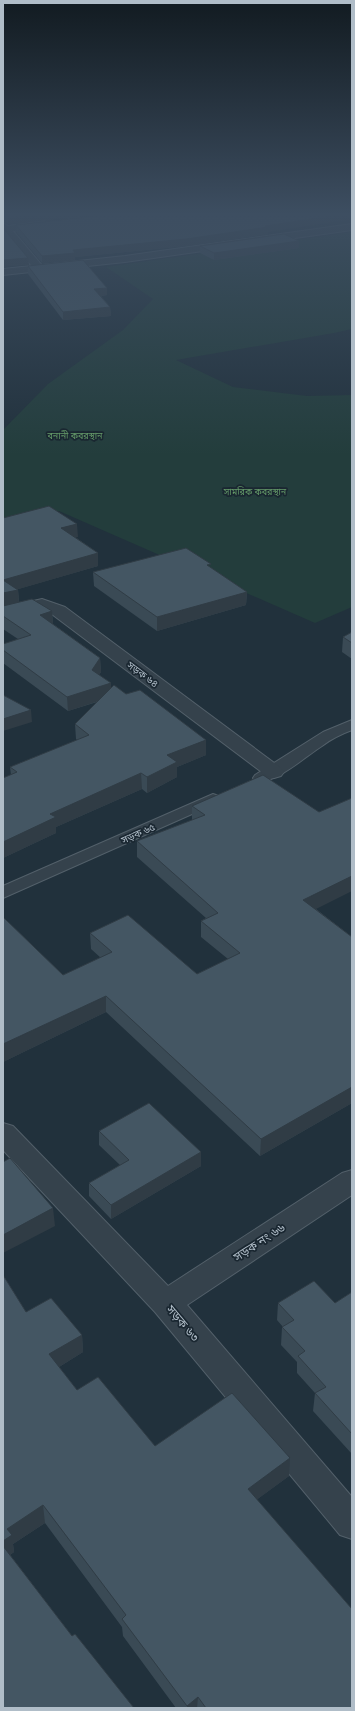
<svg xmlns="http://www.w3.org/2000/svg" width="355" height="1711" font-family="'Golos Text','Noto Sans Bengali',sans-serif">
<style>
.green{fill:#233d3c}
.lines{fill:none;stroke-linecap:round;stroke-linejoin:round}
.service-casing{stroke:#53606a;stroke-width:2}
.minor-casing{stroke:#53606a;stroke-width:2}
.tertiary-casing{stroke:#53606a;stroke-width:2}
.service{fill:#35424c;fill-rule:evenodd}
.minor{fill:#35424c;fill-rule:evenodd}
.tertiary{fill:#35424c;fill-rule:evenodd}
.wall{fill:#3a4a55}
.shaded-wall{fill:#303c45}
.building{fill:#445663;stroke:#303c45}
.labels{text-anchor:middle;dominant-baseline:central;stroke-width:3.5;stroke-linejoin:round;paint-order:stroke}
.far-park-label{font-size:9px;fill:#659b69;stroke:#1a2731}
.street-label{font-size:10px;fill:#b0bdc8;stroke:#1a2731}
.near-street-label{font-size:12px;fill:#b0bdc8;stroke:#1a2731}
</style>
<rect width="100%" height="100%" fill="#21313c"/>
<path class="green" d="M352 232V329L334 333 176 360 233 387 307 396 352 395V607L315 623 59 511 3 527V430L48 384 123 330 153 299 106 267Z"/>
<g class="lines">
<defs>
<g id="service">
<path d="M352 720V730C341 734 331 739 322 746 306 756 273 786 255 781L253 778 255 775 323 732Z"/>
<path d="M213 794 219 796 221 799 219 802 3 898V886Z"/>
</g>
<g id="minor">
<path d="M65 216H76L82 220 77 223Z"/>
<path d="M45 221 50 224 48 226 13 231 45 269 40 272 36 271 3 232V223L8 226Z"/>
<path d="M42 599 65 607 281 768 284 772 281 776 274 778 267 776 53 615 40 609 3 618V608Z"/>
<path d="M3 1123 13 1126 168 1286 342 1173 352 1170V1195L187 1305 352 1497V1539L340 1535 155 1312 3 1150Z"/>
</g>
<path id="tertiary" d="M352 224V230L125 262 3 275V269L125 256Z"/>
</defs>
<use href="#service" class="service-casing"/>
<use href="#minor" class="minor-casing"/>
<use href="#tertiary" class="tertiary-casing"/>
<use href="#service" class="service"/>
<use href="#minor" class="minor"/>
<use href="#tertiary" class="tertiary"/>
</g>
<g class="wall">
<path d="M3 216H83L8 224 3 222Z"/>
<path d="M16 225 268 232V234L186 246 75 257V260L42 263 16 232Z"/>
<path d="M200 246 299 248 214 260 200 253Z"/>
<path d="M28 266 107 288V295L101 296 110 307 111 316 63 320 28 274Z"/>
<path d="M3 518 78 537H75L98 553V566L18 589 19 602 52 611 53 624 100 658 101 672 99 675 111 688 206 755 177 767V777L147 793 142 789 56 827V833L3 858V778L11 775 10 767 77 740 76 739 75 724 97 702 68 711 3 663V644L18 639 3 629Z"/>
<path d="M211 568 247 592 246 605 157 631 94 586 93 572Z"/>
<path d="M352 632V659L342 652 343 637Z"/>
<path d="M263 775 316 909 352 937V1103L260 1156 106 1012 3 1062V917L63 975 101 958 91 949 90 933 197 974 228 959 201 937V921L206 918 137 857V841L192 820V806Z"/>
<path d="M99 1131 201 1152V1166L111 1219 89 1196V1183L120 1165 99 1145Z"/>
<path d="M3 1275 26 1312 82 1335 83 1352 59 1367 77 1390 155 1446 289 1476 256 1500 352 1708H176L123 1636 122 1627 45 1523 13 1544 14 1552 10 1555 72 1636 3 1708Z"/>
<path d="M352 1292V1454L313 1411 315 1393 297 1373V1362L281 1345 282 1327H283L277 1320 278 1303H335Z"/>
</g>
<g class="shaded-wall">
<path d="M26 216H83L8 224V218Z"/>
<path d="M332 216H352V219L268 232V234L186 246 75 257V260L42 263V256L73 250 265 226Z"/>
<path d="M299 241V248L214 260V253Z"/>
<path d="M28 258 29 265 3 267V260Z"/>
<path d="M107 288V295L94 297V289Z"/>
<path d="M110 307 111 316 63 320V312Z"/>
<path d="M77 524 78 537 62 541 61 528Z"/>
<path d="M98 553V566L12 591 18 590 19 603 3 607V580Z"/>
<path d="M247 592 246 605 157 631V617Z"/>
<path d="M52 611 53 625 40 615Z"/>
<path d="M100 658 101 672 93 684 92 670Z"/>
<path d="M111 683V697L68 711 67 697Z"/>
<path d="M31 710 32 722 3 731V719Z"/>
<path d="M206 740V755L177 767V777L147 793V777L167 755Z"/>
<path d="M141 773 142 789 56 827V833L3 858V842L50 814Z"/>
<path d="M352 876V891L302 916 303 900Z"/>
<path d="M106 996V1012L3 1062V1044Z"/>
<path d="M352 1074V1103L260 1156 261 1139Z"/>
<path d="M201 1152V1166L111 1219V1205Z"/>
<path d="M53 1208 55 1226 3 1253V1235Z"/>
<path d="M82 1335 83 1352 51 1372 49 1354Z"/>
<path d="M290 1458 289 1476 247 1507 248 1489Z"/>
<path d="M43 1505 45 1523 13 1544 14 1552 3 1560V1541L7 1529Z"/>
<path d="M198 1697 197 1708H187V1706Z"/>
</g>
<g class="building">
<path d="M4 216H26L8 218Z"/>
<path d="M97 216H332L265 226 268 227 186 239 73 250 75 253 42 256 16 225Z"/>
<path d="M3 228 28 258 3 260Z"/>
<path d="M284 234 299 241 214 253 200 246Z"/>
<path d="M83 260 107 288 94 289 110 307 63 312 28 266Z"/>
<path d="M49 506 77 524 61 528 98 553 3 580 18 590 3 593V518Z"/>
<path d="M186 548 211 564 207 565 247 592 157 617 93 572Z"/>
<path d="M32 599 52 611 40 615 100 658 92 670 111 683 67 697 3 650V644L31 635 3 616V606Z"/>
<path d="M352 632V643L343 637Z"/>
<path d="M114 685 126 694 140 690 206 740 167 755 177 762 147 777 141 773 50 814 56 817 3 842V778L17 772 10 767 89 735 75 724Z"/>
<path d="M3 695 31 710 3 719Z"/>
<path d="M263 775 319 812 352 798V876L303 900 352 937V1087L261 1139 106 996 3 1044V917L63 975 112 952 90 933 128 915 197 974 240 953 201 921 218 913 137 841 205 815 192 806Z"/>
<path d="M149 1103 201 1152 111 1205 89 1183 129 1160 99 1131Z"/>
<path d="M10 1158 53 1208 3 1235V1162Z"/>
<path d="M3 1275 26 1312 51 1298 82 1335 49 1354 77 1390 98 1377 155 1446 232 1393 290 1458 248 1489 352 1609V1708H206L198 1697 187 1706 122 1619 126 1615 43 1505 7 1529 12 1535 3 1541Z"/>
<path d="M314 1281 335 1303 352 1292V1434L315 1393 326 1387 298 1356 305 1351 282 1327 294 1320 278 1303Z"/>
<path d="M3 1546 72 1636 75 1634 134 1708H3Z"/>
</g>
<linearGradient id="sky" x2="0" y2="1"><stop stop-color="#121b21"/><stop offset="0.47" stop-color="#3d4e61"/><stop offset="1" stop-color="#3d4e61" stop-opacity="0"/></linearGradient>
<rect width="355" height="455" fill="url(#sky)"/>
<g class="labels">
<g class="far-park-label">
<text x="75" y="435">বনানী কবরস্থান</text>
<text x="255" y="491">সামরিক কবরস্থান</text>
</g>
<g class="street-label">
<text transform="translate(143 674) rotate(37)">সড়ক ৬৪</text>
<text transform="translate(138 833) rotate(-24)">সড়ক ৬৫</text>
</g>
<g class="near-street-label">
<text transform="translate(259 1242) rotate(-33)">সড়ক নং ৬৬</text>
<text transform="translate(183 1323) rotate(50)">সড়ক ৬৩</text>
</g>
</g>
<rect width="355" height="1711" fill="none" stroke="#b0bdc8" stroke-width="8"/>
</svg>
